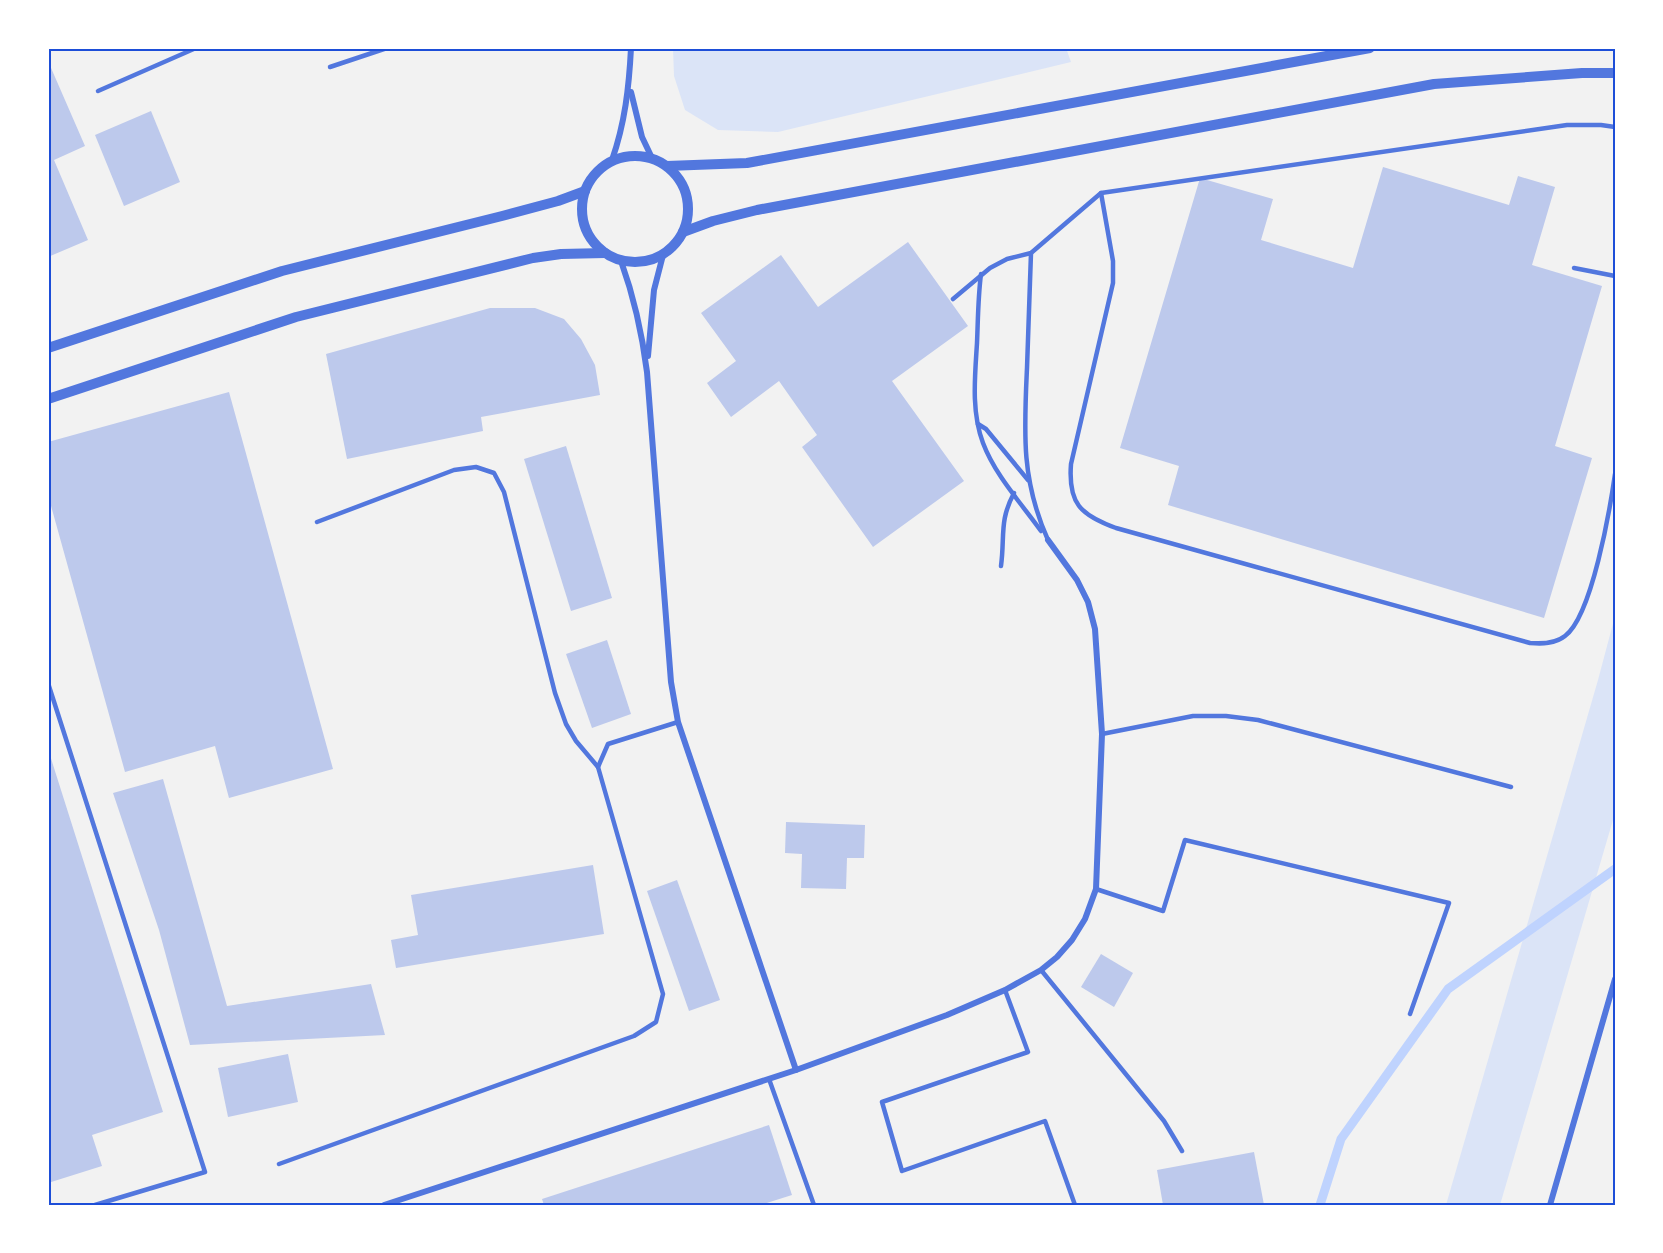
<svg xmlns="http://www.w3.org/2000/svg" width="1663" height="1253" font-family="Signika,sans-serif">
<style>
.green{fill:#dbe4f7}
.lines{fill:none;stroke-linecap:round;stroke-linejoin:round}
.stream{stroke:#bfd3fe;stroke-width:9}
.building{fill:#bdc9ec}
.service{stroke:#5277de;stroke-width:4.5}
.minor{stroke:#5277de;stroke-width:6}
.tertiary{stroke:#5277de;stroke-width:10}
.neatline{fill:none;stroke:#1d4ed8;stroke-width:2}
</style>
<rect width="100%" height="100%" fill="#f2f2f2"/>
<g class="green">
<path d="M673 48H1066L1071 62 778 132 718 130 685 110 674 76Z"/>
<path d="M1615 616V813L1500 1205H1446L1598 680Z"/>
</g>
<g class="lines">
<path class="stream" d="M1320 1205 1341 1139 1448 989 1615 869"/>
</g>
<g class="building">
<path d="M48 61 85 146 54 160 88 240 48 257Z"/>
<path d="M151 111 180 182 124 206 95 135Z"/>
<path d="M1383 167 1509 205 1518 176 1555 187 1532 265 1602 286 1555 446 1592 458 1544 618 1168 505 1179 466 1120 448 1200 178 1273 199 1261 240 1353 268Z"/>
<path d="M908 242 968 326 892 381 964 481 873 547 802 447 817 435 779 381 731 417 707 383 736 361 701 313 781 255 818 307Z"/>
<path d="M490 308H535L564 319 581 339 595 365 600 395 481 417 483 431 347 459 326 354Z"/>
<path d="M229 392 333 769 229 798 215 746 125 772 48 495V442Z"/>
<path d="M566 446 612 598 571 611 524 459Z"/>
<path d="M607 640 631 714 592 728 566 654Z"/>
<path d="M48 749 163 1112 92 1135 102 1166 48 1183Z"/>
<path d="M163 779 227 1006 371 984 385 1035 190 1045 159 930 113 793Z"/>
<path d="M786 822 865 825 864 858H847L846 889 801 888 802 854 785 853Z"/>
<path d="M593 865 604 934 396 968 391 940 418 935 411 895Z"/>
<path d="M677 880 720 1000 689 1011 647 891Z"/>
<path d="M1101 954 1133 973 1114 1007 1081 987Z"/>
<path d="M288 1054 298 1102 228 1117 218 1068Z"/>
<path d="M769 1125 792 1195 760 1205H544L542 1199Z"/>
<path d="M1254 1152 1264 1205H1163L1157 1170Z"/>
</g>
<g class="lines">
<g class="service">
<path d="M330 67 387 48"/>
<path d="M98 91 196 48"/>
<path d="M1101 193 1113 261V283L1071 464C1068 503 1080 515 1116 528L1530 643C1542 644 1555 644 1565 636 1592 616 1610 509 1615 474"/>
<path d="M1031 253C1030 291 1028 330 1027 368 1024 432 1021 480 1048 540"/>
<path d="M1574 268 1615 276"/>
<path d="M981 274C978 297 978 320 977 343 975 376 971 411 983 443 995 475 1021 503 1041 531"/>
<path d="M953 299 990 268 1007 259 1031 253 1101 193 1567 125H1601L1615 127"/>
<path d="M978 424 986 429 1028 480"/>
<path d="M317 522 454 470 476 467 494 473 504 492 555 693 566 724 576 741 598 767"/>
<path d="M1001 566C1005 536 999 521 1014 493"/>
<path d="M48 683 205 1172 95 1205"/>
<path d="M1102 734 1193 716H1226L1258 720 1511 787"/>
<path d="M1096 889 1163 911 1185 840 1449 903 1410 1014"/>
<path d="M1041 970 1164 1121 1182 1151"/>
<path d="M1005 990 1028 1052 882 1102 902 1171 1045 1121 1075 1205"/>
<path d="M769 1079 814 1205"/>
<path d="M279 1164 634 1036 656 1022 663 994 598 767 608 744 678 722"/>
</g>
<g class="minor">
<path d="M631 92 642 137 652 158"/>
<path d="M612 160C625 123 629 87 631 48"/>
<path d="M621 261C634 297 642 333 647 372L671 682 678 722 796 1070"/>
<path d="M648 356 654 290 663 255"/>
<path d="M384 1205 796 1070 947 1015 1005 990 1041 970 1057 957 1072 940 1085 919 1096 889 1102 734 1095 629 1088 602 1077 580 1048 540"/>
<path d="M1550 1205 1615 979"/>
</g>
<g class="tertiary">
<circle cx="635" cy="209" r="53"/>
<path d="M667 166 747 163 1370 48"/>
<path d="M683 232 713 221 757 210 1434 84 1582 73H1615"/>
<path d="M48 348 282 271 502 216 558 201 585 191"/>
<path d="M48 399 296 317 533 258 561 254 605 253"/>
</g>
</g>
<rect width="1663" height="1253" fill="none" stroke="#ffffff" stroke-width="99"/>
<rect x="50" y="50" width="1564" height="1154" class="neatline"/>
</svg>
